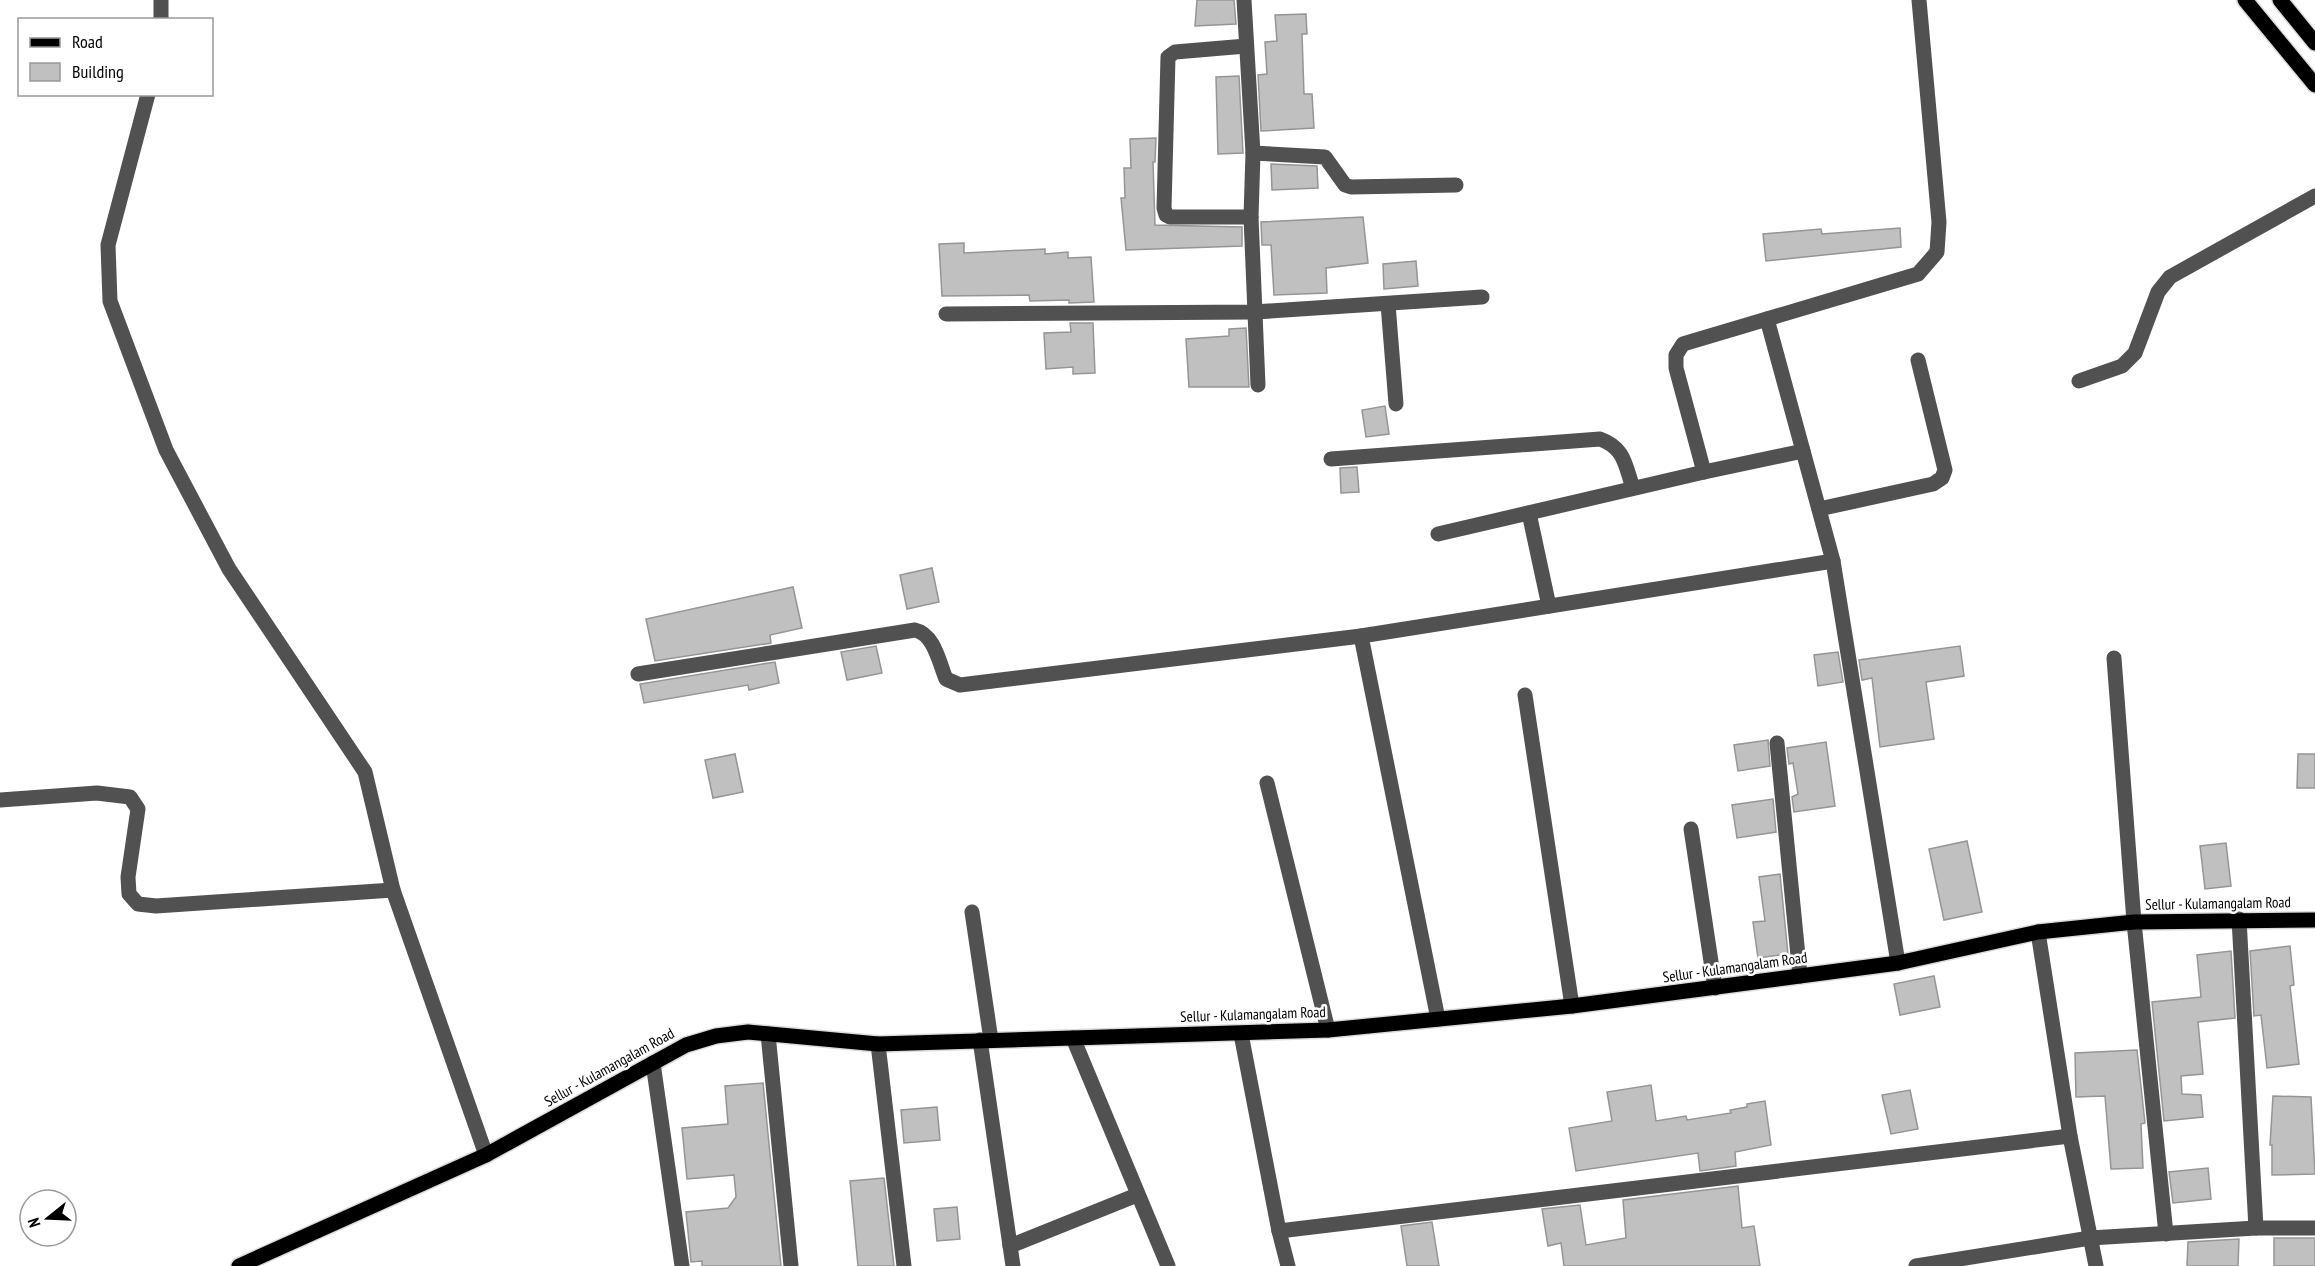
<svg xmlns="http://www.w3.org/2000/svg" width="2315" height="1266" font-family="'PT Sans Narrow',sans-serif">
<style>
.building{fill:#c0c0c0;stroke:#959595;stroke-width:1.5}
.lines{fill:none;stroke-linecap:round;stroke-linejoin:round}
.major-casing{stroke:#dbdbdb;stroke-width:18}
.minor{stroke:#515151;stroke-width:15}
.major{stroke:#000;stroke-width:15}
.labels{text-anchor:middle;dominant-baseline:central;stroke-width:5;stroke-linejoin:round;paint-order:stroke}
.street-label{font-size:15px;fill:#000;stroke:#fff}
</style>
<rect width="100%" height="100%" fill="#fff"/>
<g class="building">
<path d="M1197 0H1234L1236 24 1195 26Z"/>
<path d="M1306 14 1307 34H1302L1304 94H1312L1314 128 1261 131 1258 75 1267 74 1265 42 1277 41 1275 15Z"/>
<path d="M1239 76 1243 153 1218 154 1216 77Z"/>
<path d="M1156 138 1155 162H1153L1155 225 1242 227V246L1126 250 1121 198H1125L1124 168H1131L1130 139Z"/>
<path d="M1271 164 1317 166 1318 188 1272 190Z"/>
<path d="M1363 217 1368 263 1326 268 1327 293 1274 295 1271 245H1262L1261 222Z"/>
<path d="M1900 228 1901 247 1766 261 1763 234 1821 229 1822 234Z"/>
<path d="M964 243V253L1045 249V254L1068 252V258L1091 257 1094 302 1069 303V300L1030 301 1029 295 942 296 939 244Z"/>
<path d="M1416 261 1418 286 1384 289 1383 264Z"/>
<path d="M1070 323H1093L1095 373 1073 374V367L1046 369 1044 333 1071 332Z"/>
<path d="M1246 328 1249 387H1189L1186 339 1229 336V329Z"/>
<path d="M1385 406 1389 434 1366 437 1362 410Z"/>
<path d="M1357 467 1359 492 1341 493 1340 468Z"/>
<path d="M932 568 939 602 907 609 900 575Z"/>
<path d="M793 587 802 628 770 635 771 643 655 661 646 619Z"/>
<path d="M876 646 882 673 847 680 841 652Z"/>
<path d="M1960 646 1964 676 1926 682 1934 739 1880 747 1872 678 1862 680 1859 660Z"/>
<path d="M1838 652 1843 682 1818 686 1814 655Z"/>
<path d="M775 662 779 683 749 690 748 685 644 703 640 684Z"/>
<path d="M1768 740 1770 766 1738 771 1734 745Z"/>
<path d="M1826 742 1835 806 1794 812 1792 797 1798 794 1793 763 1789 764 1787 748Z"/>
<path d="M735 754 743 792 713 798 705 760Z"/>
<path d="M2298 754H2315V788H2297Z"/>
<path d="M1773 799 1776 832 1737 838 1732 805Z"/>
<path d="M1967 841 1982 912 1944 920 1929 849Z"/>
<path d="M2226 843 2231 886 2205 889 2200 846Z"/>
<path d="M1780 874 1788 954 1758 958 1753 922 1765 921 1759 877Z"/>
<path d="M2290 946 2294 985 2290 986 2299 1064 2267 1068 2261 1015 2254 1016 2250 951Z"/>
<path d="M2231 951 2235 1018 2198 1022 2203 1074 2181 1076 2182 1094 2201 1095 2203 1117 2164 1121 2152 1002 2201 997 2197 955Z"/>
<path d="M1934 976 1940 1007 1900 1015 1894 984Z"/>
<path d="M2137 1050 2145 1123 2141 1124 2143 1168 2111 1169 2105 1096 2076 1097 2075 1053Z"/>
<path d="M763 1083 781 1266H702V1261L691 1262 686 1212 728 1208 736 1197 734 1175 687 1179 682 1128 728 1124 725 1086Z"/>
<path d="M1651 1085 1656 1121 1686 1116 1687 1120 1731 1113 1730 1110 1747 1107V1104L1765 1101 1771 1145 1735 1152 1736 1166 1700 1171 1698 1153 1576 1171 1569 1128 1612 1121 1607 1092Z"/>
<path d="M1910 1090 1918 1129 1891 1134 1882 1095Z"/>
<path d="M2273 1096 2311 1097 2315 1174 2272 1175V1145H2270Z"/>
<path d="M937 1107 940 1140 904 1143 901 1110Z"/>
<path d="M2208 1168 2211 1199 2173 1203 2169 1172Z"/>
<path d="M884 1178 894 1266H858L850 1181Z"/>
<path d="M1738 1186 1742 1228 1754 1226 1760 1266H1564L1561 1243 1548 1246 1542 1209 1580 1205 1586 1245 1626 1238 1623 1200Z"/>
<path d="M957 1207 960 1239 937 1241 934 1209Z"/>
<path d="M1432 1222 1439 1266H1407L1401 1226Z"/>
<rect x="2274" y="1238" width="41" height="28"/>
<path d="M2239 1239 2238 1266H2187L2188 1242Z"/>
</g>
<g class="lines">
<defs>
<g id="major">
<path d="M2245 0 2315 85"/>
<path d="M2280 0 2315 43"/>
<path d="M239 1266 486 1155 686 1045 716 1036 748 1032 878 1044 1328 1030 1572 1006 1898 963 2038 932 2134 922 2315 920"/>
</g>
</defs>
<use href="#major" class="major-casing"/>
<g class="minor">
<path d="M1244 0 1253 153 1251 217 1258 385"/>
<path d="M161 20V0"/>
<path d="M1246 46 1175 52 1168 57 1164 208 1166 215 1170 217H1251"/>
<path d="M148 94 108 245 110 301 166 450 229 569 365 772 393 890 486 1155"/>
<path d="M1253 153 1325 157 1345 185 1351 187 1456 185"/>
<path d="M1388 304 1396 404"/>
<path d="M946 314 1255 312 1482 297"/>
<path d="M1767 319 1833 561"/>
<path d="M2079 381 2122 366 2135 353 2158 292 2170 277 2315 196"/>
<path d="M1331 459 1600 439C1625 448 1625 465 1633 488"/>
<path d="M1704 472 1676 368V355L1683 344 1918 274 1937 252 1939 222 1919 0"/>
<path d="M1819 509 1933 484 1942 478 1945 470 1918 360"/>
<path d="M1529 513 1549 606"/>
<path d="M1438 534 1704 472 1803 451"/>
<path d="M2114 658 2134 922 2166 1234"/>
<path d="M638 674 915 630C934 634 939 662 946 679L960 685 1361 636"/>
<path d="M1525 695 1572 1006"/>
<path d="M1777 743 1800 976"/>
<path d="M1267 783 1328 1030"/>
<path d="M0 800 97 793 130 797 138 809 128 877 129 894 138 904 156 906 393 890"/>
<path d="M1691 829 1715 988"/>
<path d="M972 912 991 1040"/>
<path d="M2239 919 2256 1228"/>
<path d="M2038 932 2070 1136 2096 1266"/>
<path d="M1438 1019 1361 636 1833 561 1898 963"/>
<path d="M768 1034 791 1266"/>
<path d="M1241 1034 1279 1231 2070 1136"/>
<path d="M1073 1038 1168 1266"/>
<path d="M980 1040 1013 1266"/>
<path d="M878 1044 904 1266"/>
<path d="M653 1063 682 1266"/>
<path d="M1279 1231 1288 1266"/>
<path d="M1010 1246 1137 1195"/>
<path d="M1916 1266 2090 1238 2256 1228H2315"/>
</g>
<use href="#major" class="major"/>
</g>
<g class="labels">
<g class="street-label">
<text transform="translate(2218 903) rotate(-1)">Sellur - Kulamangalam Road</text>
<text transform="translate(1735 967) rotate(-8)">Sellur - Kulamangalam Road</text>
<text transform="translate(1253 1014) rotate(-2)">Sellur - Kulamangalam Road</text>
<text transform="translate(609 1067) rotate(-29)">Sellur - Kulamangalam Road</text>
</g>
</g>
<rect x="18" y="18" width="195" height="78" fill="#ffffff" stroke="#999999" stroke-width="1.5"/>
<rect x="30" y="38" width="30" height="9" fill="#000000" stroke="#999999" stroke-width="1.5"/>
<text x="72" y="48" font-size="18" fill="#000000">Road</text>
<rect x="30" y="63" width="30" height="18" fill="#c0c0c0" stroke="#999999" stroke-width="1.5"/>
<text x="72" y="78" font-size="18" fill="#000000">Building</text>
<g transform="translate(48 1218) rotate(252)"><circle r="28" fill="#ffffff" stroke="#999999" stroke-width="1.5"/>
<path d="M0-4.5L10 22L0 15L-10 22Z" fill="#000000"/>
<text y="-9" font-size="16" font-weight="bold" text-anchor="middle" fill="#000000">N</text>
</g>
</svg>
